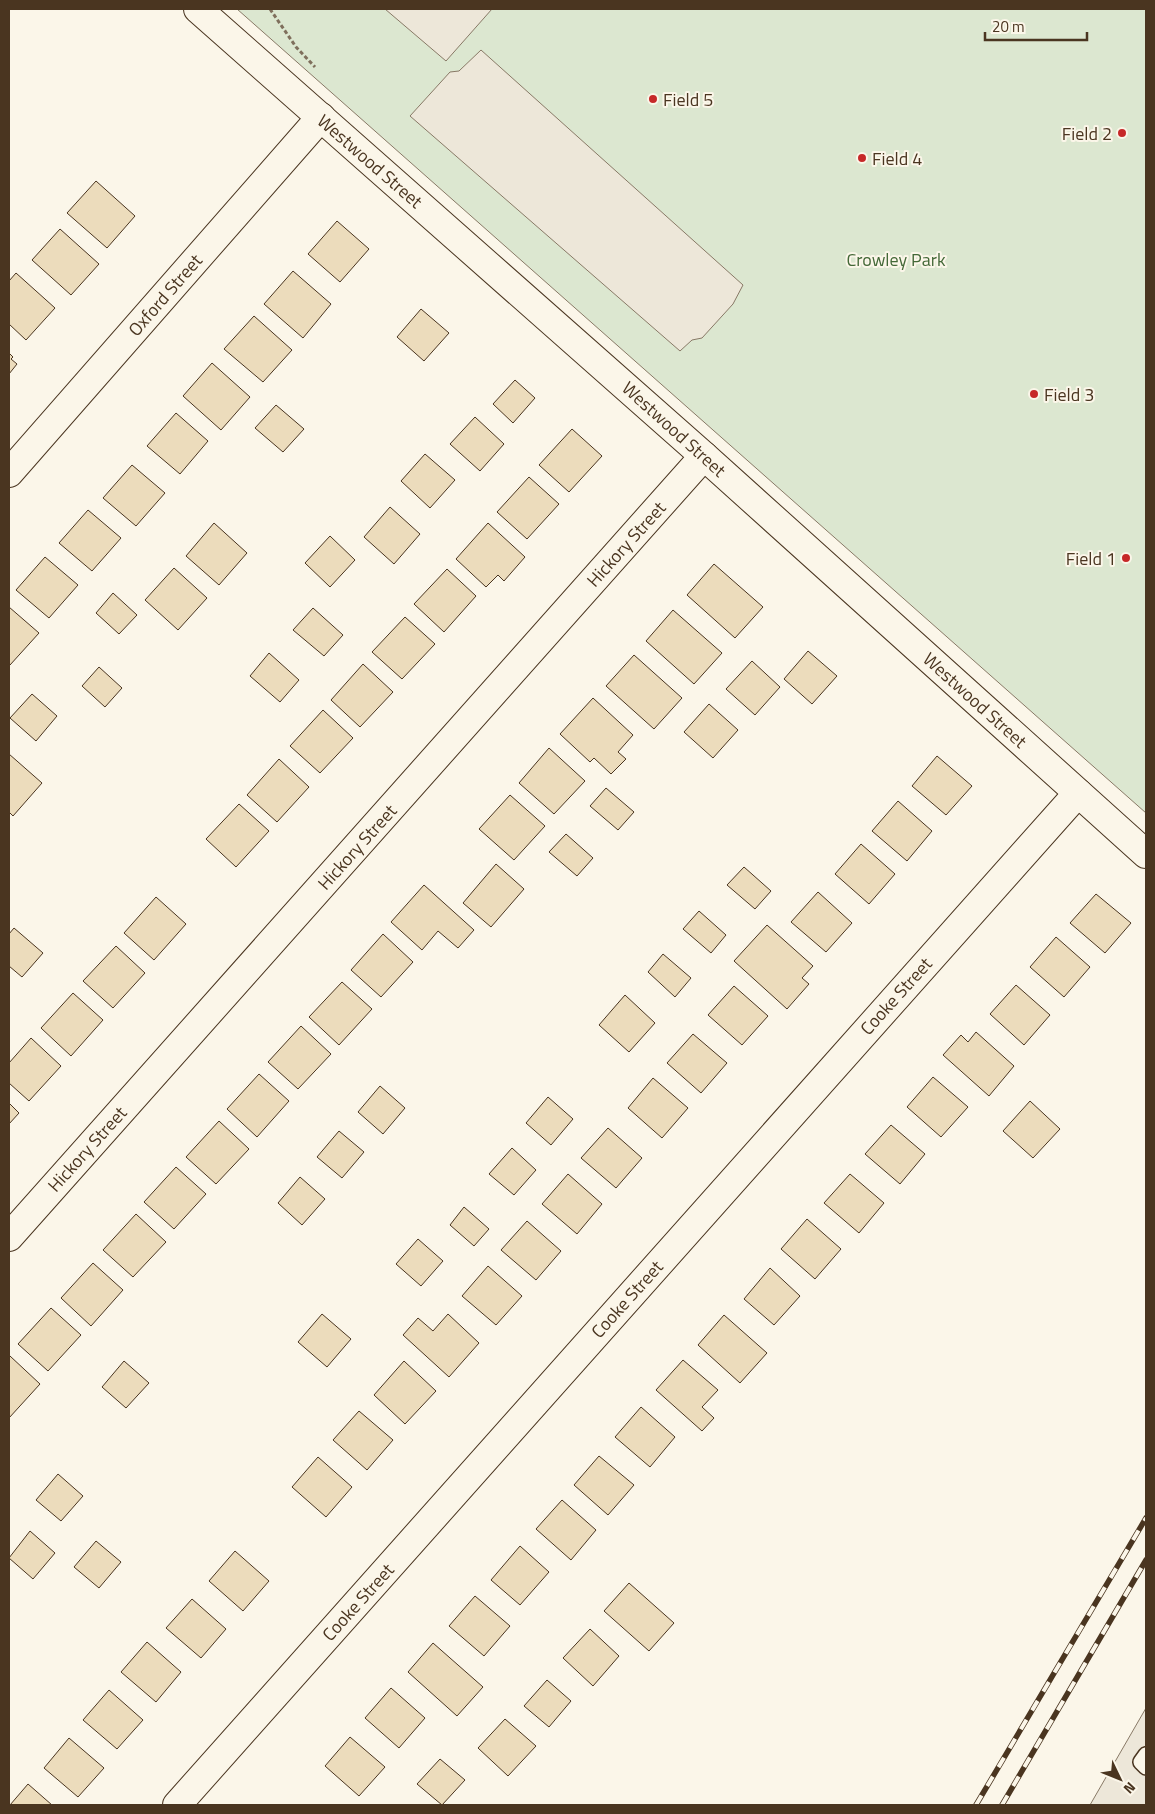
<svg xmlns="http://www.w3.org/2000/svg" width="1155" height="1814" font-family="'Titillium Web',sans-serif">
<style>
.green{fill:#dce7d0;stroke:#887966}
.parking{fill:#ede7d9;stroke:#887966}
.building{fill:#ecdcbc;stroke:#4a3520}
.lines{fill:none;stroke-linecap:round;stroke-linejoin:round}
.lane-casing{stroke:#4a3520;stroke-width:18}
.street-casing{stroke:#4a3520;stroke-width:30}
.path{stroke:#7f6f5c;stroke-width:3;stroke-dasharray:4 2.5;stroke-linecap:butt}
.lane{stroke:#fbf6e9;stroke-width:15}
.street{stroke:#fbf6e9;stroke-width:28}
.rail-casing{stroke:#4a3520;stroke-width:5.5}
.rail{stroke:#fbf6e9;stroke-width:4;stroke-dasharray:11;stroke-linecap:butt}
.poi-dot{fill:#c62828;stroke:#fbf6e9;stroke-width:2}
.labels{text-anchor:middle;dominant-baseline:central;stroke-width:4;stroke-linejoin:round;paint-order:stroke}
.poi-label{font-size:18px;fill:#4a3520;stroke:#fbf6e9;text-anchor:start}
.street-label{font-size:18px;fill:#4a3520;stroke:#fbf6e9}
.park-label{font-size:18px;fill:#436837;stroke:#fbf6e9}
</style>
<rect width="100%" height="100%" fill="#fbf6e9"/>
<path class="green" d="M237 9H1146V813Z"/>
<g class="parking">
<path d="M385 9H492L446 61Z"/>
<path d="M481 50 743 285 733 304 702 338 692 340 680 351 410 116 450 72 459 71Z"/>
<path d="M1146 1708V1805H1090Z"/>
</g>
<g class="building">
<path d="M96 181 135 216 107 248 67 213Z"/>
<path d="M337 221 369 249 340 282 308 254Z"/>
<path d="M60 229 99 264 71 295 32 260Z"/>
<path d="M293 271 331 304 303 338 264 304Z"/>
<path d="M16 273 55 308 26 340 9 324V281Z"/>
<path d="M421 309 449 333 424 361 397 337Z"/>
<path d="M254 316 292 350 263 382 224 349Z"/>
<path d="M9 353 13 357 11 359 17 364 9 374Z"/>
<path d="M212 363 250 397 221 430 183 396Z"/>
<path d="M515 380 535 398 513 423 493 404Z"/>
<path d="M276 405 304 429 283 452 255 428Z"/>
<path d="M176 413 208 441 180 474 147 446Z"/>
<path d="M475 417 504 444 480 471 450 444Z"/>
<path d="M572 429 602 456 569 492 539 465Z"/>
<path d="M425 454 455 480 430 508 401 481Z"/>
<path d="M132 465 165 493 136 526 103 498Z"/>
<path d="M529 477 559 504 527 539 497 512Z"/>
<path d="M390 507 420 534 394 564 364 537Z"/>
<path d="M88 510 121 538 92 571 59 543Z"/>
<path d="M214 523 247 553 219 585 186 556Z"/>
<path d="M488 523 525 557 504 581 498 575 486 587 456 559Z"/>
<path d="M330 536 355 560 330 587 305 563Z"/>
<path d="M45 557 78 585 49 618 16 590Z"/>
<path d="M714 564 763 607 735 638 687 595Z"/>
<path d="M174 568 207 598 178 630 145 600Z"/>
<path d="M447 569 476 596 444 632 414 604Z"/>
<path d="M113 593 137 615 119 634 96 613Z"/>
<path d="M9 607 39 633 10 665H9Z"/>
<path d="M313 608 343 635 324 656 293 630Z"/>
<path d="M673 610 722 653 694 684 646 641Z"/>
<path d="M405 617 435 644 402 679 372 652Z"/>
<path d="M808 651 837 676 812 704 784 679Z"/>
<path d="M269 653 299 680 280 702 250 676Z"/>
<path d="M634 655 682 698 654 729 606 686Z"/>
<path d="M752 661 780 687 755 715 726 689Z"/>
<path d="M363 664 393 692 360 727 331 700Z"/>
<path d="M99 667 122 688 105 707 82 686Z"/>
<path d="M32 694 57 716 36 741 10 718Z"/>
<path d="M593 698 633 735 618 752 626 759 611 774 594 758 590 762 560 734Z"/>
<path d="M709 704 738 730 713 758 684 732Z"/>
<path d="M323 710 353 738 320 773 290 746Z"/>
<path d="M549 748 585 781 554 814 519 783Z"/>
<path d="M9 754 42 783 13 816 9 812Z"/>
<path d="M937 756 972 786 946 815 912 786Z"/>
<path d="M279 759 309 787 277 822 247 795Z"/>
<path d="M606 788 634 812 618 830 590 806Z"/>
<path d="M510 795 545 826 514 860 479 829Z"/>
<path d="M898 801 932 831 907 861 872 831Z"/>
<path d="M239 804 269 831 236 867 206 839Z"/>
<path d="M566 834 593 858 577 876 549 852Z"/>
<path d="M861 844 895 874 869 904 835 874Z"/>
<path d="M496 864 524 889 491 927 463 903Z"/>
<path d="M744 867 771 891 755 909 727 885Z"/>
<path d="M424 885 474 930 458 948 438 931 422 950 391 922Z"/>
<path d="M818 892 852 923 826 952 791 922Z"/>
<path d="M1096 894 1131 923 1105 953 1070 923Z"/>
<path d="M156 897 186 924 154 960 124 933Z"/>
<path d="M699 911 726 935 711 953 683 929Z"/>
<path d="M767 925 813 966 802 978 809 984 787 1009 734 961Z"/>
<path d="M14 928 43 953 22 977 9 966V934Z"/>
<path d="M383 934 413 962 381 997 351 970Z"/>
<path d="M1056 937 1090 967 1064 997 1030 967Z"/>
<path d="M116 946 145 973 113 1008 83 981Z"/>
<path d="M663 954 691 978 675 997 648 972Z"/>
<path d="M342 982 372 1009 339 1045 309 1017Z"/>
<path d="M1016 985 1050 1015 1024 1045 990 1014Z"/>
<path d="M734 986 768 1016 742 1045 708 1015Z"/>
<path d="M73 993 103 1020 71 1056 41 1028Z"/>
<path d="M625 995 655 1023 629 1052 599 1025Z"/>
<path d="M301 1026 331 1054 298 1089 268 1062Z"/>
<path d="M976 1032 1014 1066 989 1096 943 1055 961 1035 968 1042Z"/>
<path d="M693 1034 727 1063 701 1093 667 1063Z"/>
<path d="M31 1038 61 1066 29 1101 9 1083V1063Z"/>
<path d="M259 1074 289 1101 257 1137 227 1109Z"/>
<path d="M933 1077 968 1107 941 1137 907 1107Z"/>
<path d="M653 1078 688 1108 662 1138 628 1108Z"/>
<path d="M380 1086 405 1108 383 1134 358 1112Z"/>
<path d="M548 1097 573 1119 551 1145 526 1123Z"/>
<path d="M1030 1101 1060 1129 1033 1158 1003 1131Z"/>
<path d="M9 1103 19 1113 9 1124Z"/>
<path d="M219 1121 249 1149 216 1184 186 1157Z"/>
<path d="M891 1125 925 1154 900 1184 865 1154Z"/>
<path d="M608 1128 642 1158 616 1188 581 1158Z"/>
<path d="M339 1131 364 1152 342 1178 317 1157Z"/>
<path d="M512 1148 536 1170 514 1195 489 1174Z"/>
<path d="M176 1167 206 1194 174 1229 144 1202Z"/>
<path d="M568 1174 602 1204 577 1234 542 1204Z"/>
<path d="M850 1174 884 1203 859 1233 824 1203Z"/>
<path d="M300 1177 325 1199 302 1225 278 1203Z"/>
<path d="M464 1207 489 1229 474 1246 450 1225Z"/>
<path d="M136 1214 166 1242 133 1277 103 1250Z"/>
<path d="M807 1219 841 1249 815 1279 781 1249Z"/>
<path d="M527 1221 561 1251 536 1280 501 1250Z"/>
<path d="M418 1239 443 1261 421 1286 396 1264Z"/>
<path d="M93 1263 123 1290 91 1326 61 1298Z"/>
<path d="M488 1266 522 1296 496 1325 462 1296Z"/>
<path d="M770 1268 800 1296 774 1325 744 1299Z"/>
<path d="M51 1308 81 1335 48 1371 18 1344Z"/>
<path d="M322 1314 351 1339 327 1367 298 1342Z"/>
<path d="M448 1314 479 1343 449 1377 403 1335 418 1318 433 1331Z"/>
<path d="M724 1315 767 1353 740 1383 698 1345Z"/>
<path d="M10 1356 40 1384 9 1418V1358Z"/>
<path d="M683 1360 718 1390 702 1407 714 1418 702 1431 656 1390Z"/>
<path d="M124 1361 149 1383 126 1408 102 1387Z"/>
<path d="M404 1361 436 1391 405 1424 374 1395Z"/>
<path d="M641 1407 675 1437 650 1467 615 1437Z"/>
<path d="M359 1411 393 1440 367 1470 333 1440Z"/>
<path d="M599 1456 634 1485 608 1515 574 1485Z"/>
<path d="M318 1457 352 1487 326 1517 292 1487Z"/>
<path d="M58 1474 83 1496 61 1521 36 1500Z"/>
<path d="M562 1500 596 1530 571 1560 536 1529Z"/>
<path d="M30 1531 55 1553 33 1579 9 1558Z"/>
<path d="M96 1541 121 1562 99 1588 74 1567Z"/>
<path d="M520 1546 549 1572 520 1605 491 1580Z"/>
<path d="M235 1551 269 1581 243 1611 209 1581Z"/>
<path d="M629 1583 674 1623 649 1651 604 1611Z"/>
<path d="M475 1596 510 1626 484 1656 449 1626Z"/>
<path d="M192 1599 226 1629 201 1658 166 1628Z"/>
<path d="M590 1629 619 1656 593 1686 563 1658Z"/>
<path d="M147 1642 181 1672 156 1702 121 1672Z"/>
<path d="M433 1643 483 1687 457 1716 408 1672Z"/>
<path d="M547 1680 571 1701 549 1727 524 1706Z"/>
<path d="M391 1688 425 1718 399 1748 365 1718Z"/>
<path d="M109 1690 143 1720 117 1749 83 1720Z"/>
<path d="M505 1719 536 1746 508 1776 478 1748Z"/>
<path d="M350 1737 385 1767 359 1796 325 1766Z"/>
<path d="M69 1738 104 1768 78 1797 44 1768Z"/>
<path d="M440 1759 465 1780 442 1805 417 1784Z"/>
<path d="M28 1784 52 1805H10Z"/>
</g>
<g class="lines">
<defs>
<path id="lane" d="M1146 1755 1141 1762 1146 1767"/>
<g id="street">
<path d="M198 9 704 456 1146 854"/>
<path d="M9 473 321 117"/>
<path d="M9 1237 704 456"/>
<path d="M177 1805 1078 793"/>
</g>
</defs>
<use href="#lane" class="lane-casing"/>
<use href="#street" class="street-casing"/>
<path class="path" d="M270 9 296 47 315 67"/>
<use href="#lane" class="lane"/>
<use href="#street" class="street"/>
<defs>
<g id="rail">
<path d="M976 1805 1146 1518"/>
<path d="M1002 1805 1146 1560"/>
</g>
</defs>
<use href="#rail" class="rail-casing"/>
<use href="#rail" class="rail"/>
</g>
<g class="poi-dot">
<circle cx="653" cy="99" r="5"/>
<circle cx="1122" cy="133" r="5"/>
<circle cx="862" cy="158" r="5"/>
<circle cx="1034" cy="394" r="5"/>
<circle cx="1126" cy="558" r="5"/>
</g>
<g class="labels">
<g class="poi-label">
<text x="663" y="99">Field 5</text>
<text x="1112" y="133" text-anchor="end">Field 2</text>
<text x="872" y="158">Field 4</text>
<text x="1044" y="394">Field 3</text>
<text x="1116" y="558" text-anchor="end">Field 1</text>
</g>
<g class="street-label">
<text transform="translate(370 161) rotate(41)">Westwood Street</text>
<text transform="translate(165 295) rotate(-49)">Oxford Street</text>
<text transform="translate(674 429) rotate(42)">Westwood Street</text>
<text transform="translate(626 544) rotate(-48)">Hickory Street</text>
<text transform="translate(975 700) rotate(42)">Westwood Street</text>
<text transform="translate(357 847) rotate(-48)">Hickory Street</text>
<text transform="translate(896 996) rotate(-48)">Cooke Street</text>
<text transform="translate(87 1149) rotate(-48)">Hickory Street</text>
<text transform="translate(627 1299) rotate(-48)">Cooke Street</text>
<text transform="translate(358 1602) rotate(-48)">Cooke Street</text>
</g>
<g class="park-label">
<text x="896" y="259">Crowley Park</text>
</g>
</g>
<rect width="1155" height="1814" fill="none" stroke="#4a3520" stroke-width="20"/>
<g transform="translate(1120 1779) rotate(133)" stroke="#fbf6e9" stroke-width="4" paint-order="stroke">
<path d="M0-4L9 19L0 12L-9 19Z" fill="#4a3520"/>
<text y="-8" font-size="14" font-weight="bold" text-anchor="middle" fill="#4a3520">N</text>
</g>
<path d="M985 32v8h102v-8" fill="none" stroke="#4a3520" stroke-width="2.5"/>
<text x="992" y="32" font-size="15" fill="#4a3520" stroke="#fbf6e9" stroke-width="4" paint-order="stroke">20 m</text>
</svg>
